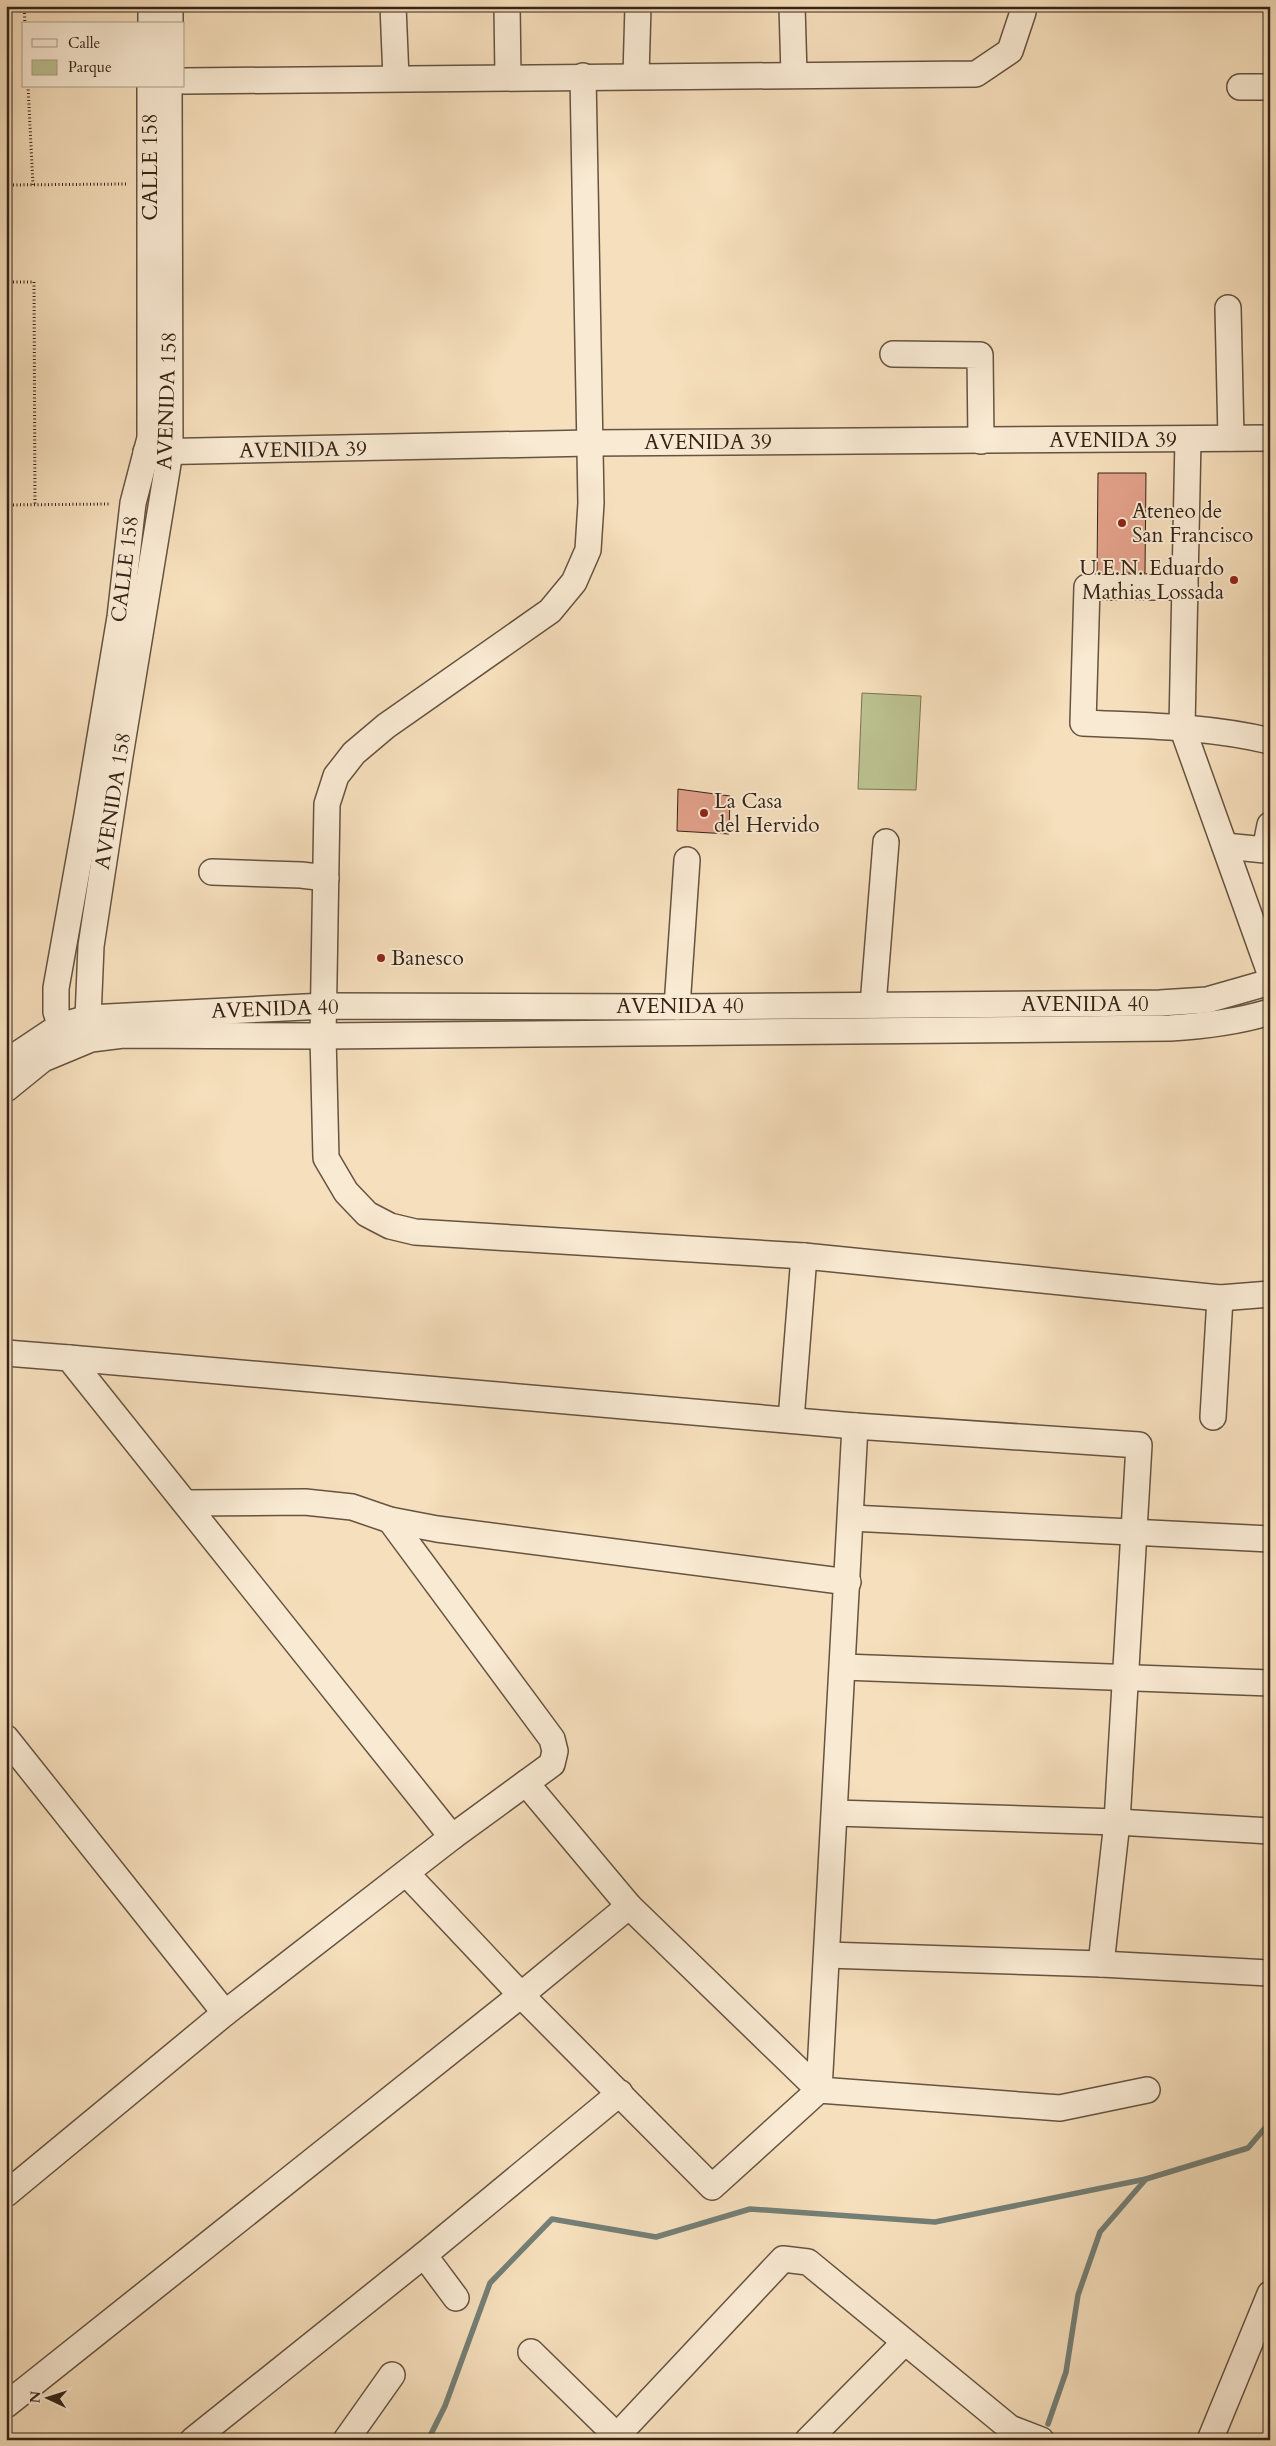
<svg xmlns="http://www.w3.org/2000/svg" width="1276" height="2446" font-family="Cardo,serif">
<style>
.green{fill:#bcc291;stroke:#797354}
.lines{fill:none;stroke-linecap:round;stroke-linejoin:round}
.stream{stroke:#747f76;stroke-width:5.5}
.building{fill:#e1a089;stroke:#362418}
.minor-casing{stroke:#665341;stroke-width:28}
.path{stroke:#362418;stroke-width:3;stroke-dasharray:1 2.5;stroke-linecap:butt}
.minor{stroke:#f9ead3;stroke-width:25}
.poi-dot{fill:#8f2418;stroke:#f9ead3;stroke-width:2}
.labels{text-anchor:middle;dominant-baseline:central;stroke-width:4;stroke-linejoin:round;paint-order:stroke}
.street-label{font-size:21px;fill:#362418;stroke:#f9ead3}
.poi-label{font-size:21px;fill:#362418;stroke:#f9ead3;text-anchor:start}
</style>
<rect width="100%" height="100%" fill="#f6dfbc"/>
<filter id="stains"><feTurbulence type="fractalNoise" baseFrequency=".004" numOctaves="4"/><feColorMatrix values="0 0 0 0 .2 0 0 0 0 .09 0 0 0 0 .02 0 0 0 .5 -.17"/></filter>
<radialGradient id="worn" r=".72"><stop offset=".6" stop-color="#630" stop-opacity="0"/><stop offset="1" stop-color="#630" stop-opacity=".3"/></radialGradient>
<path class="green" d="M862 693 921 696 916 790 858 789Z"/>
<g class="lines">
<g class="stream">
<path d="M1048 2424 1066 2372 1078 2295 1100 2232 1146 2179"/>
<path d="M428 2440 445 2406 490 2283 552 2219 656 2237 750 2209 935 2222 1146 2179 1248 2148 1270 2122"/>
</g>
</g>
<g class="building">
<path d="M1098 473H1146L1145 573H1097Z"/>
<path d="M678 789 730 796 729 834 677 831Z"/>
</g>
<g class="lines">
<defs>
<g id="minor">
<path d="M393 6 396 78"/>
<path d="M507 6 508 77"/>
<path d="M792 6 794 75"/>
<path d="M151 24V6"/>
<path d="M170 24V6"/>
<path d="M583 76 591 503 588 550 574 582 550 611 386 726 354 753 336 776 327 804 323 1036 326 1158 346 1192 367 1214 390 1226 415 1232 804 1256 1220 1298 1270 1294"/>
<path d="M636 76 638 6"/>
<path d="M184 81 976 74 1010 51 1023 12 1022 6"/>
<path d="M1240 87H1270"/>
<path d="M1228 308 1231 438"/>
<path d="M893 354 980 355 981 441"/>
<path d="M1188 439 1182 727 1270 973"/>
<path d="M146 452 590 443 1270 438"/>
<path d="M1185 587H1087L1083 723C1146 726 1208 726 1270 741"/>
<path d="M1225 846 1265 850 1270 825"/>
<path d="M212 872 301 875 326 878"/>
<path d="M873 1005 886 842"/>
<path d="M677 1007 687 860"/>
<path d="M90 1034 88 1018 91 946 120 756 170 452 169 86"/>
<path d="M66 1041 56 1012V988L87 815 120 617 133 503 150 438V86"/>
<path d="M6 1062 60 1026 88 1018 325 1006 677 1007 1160 1003 1207 1000 1270 982"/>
<path d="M6 1089 43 1059 91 1039 123 1035 323 1036 1170 1028C1204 1026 1237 1022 1270 1012"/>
<path d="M6 1353 69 1358 452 1837"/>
<path d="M69 1358 855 1426 1139 1445 1117 1822 1101 1964"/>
<path d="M1213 1417 1220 1298"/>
<path d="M791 1420 804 1256"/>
<path d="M186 1503 305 1502 352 1507 390 1520 437 1529 848 1582"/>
<path d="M851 1518 1270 1539"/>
<path d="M843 1667 1270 1683"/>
<path d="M6 1738 225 2013 6 2194"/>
<path d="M526 1783 629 1906 819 2090 855 1426"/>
<path d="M835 1813 1117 1822 1270 1831"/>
<path d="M406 1873 521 1995 712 2187 819 2090 1060 2108 1147 2090"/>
<path d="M827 1955 1101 1964 1269 1973"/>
<path d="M225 2013 452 1837 552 1764 555 1751 552 1739 390 1520"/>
<path d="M424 2255 456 2298"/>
<path d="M531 2352 621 2440"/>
<path d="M6 2405 521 1995 629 1906"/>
<path d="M193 2440 424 2255 620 2093"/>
<path d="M346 2440 392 2375"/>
<path d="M613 2440 783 2259 808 2262 1010 2428 1041 2440"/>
<path d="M808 2440 904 2343"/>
<path d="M1210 2440 1270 2294"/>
</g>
</defs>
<use href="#minor" class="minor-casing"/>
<g class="path">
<path d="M24 6 25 24"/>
<path d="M28 86 33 185"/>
<path d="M6 185 128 184"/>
<path d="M6 282H34L35 505"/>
<path d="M6 505 111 504"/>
</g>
<use href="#minor" class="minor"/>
</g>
<g class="poi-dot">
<circle cx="1122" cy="523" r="5"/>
<circle cx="1234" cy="580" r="5"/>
<circle cx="704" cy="813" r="5"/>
<circle cx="381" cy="958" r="5"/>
</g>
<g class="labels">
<g class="street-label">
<text transform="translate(150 167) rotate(-90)">CALLE 158</text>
<text transform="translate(167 401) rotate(-88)">AVENIDA 158</text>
<text x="1113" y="440">AVENIDA 39</text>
<text x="708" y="442">AVENIDA 39</text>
<text transform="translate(303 450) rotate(-1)">AVENIDA 39</text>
<text transform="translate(125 569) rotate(-83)">CALLE 158</text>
<text transform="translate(113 801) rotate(-81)">AVENIDA 158</text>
<text x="1085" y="1004">AVENIDA 40</text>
<text x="680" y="1006">AVENIDA 40</text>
<text transform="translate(275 1009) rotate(-2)">AVENIDA 40</text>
</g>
<g class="poi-label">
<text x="1132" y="511">Ateneo de<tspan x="1132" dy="24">San Francisco</tspan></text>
<text x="1224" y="568" text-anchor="end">U.E.N. Eduardo<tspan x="1224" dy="24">Mathias Lossada</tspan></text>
<text x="714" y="801">La Casa<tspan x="714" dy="24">del Hervido</tspan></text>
<text x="391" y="958">Banesco</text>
</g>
</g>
<rect width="1276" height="2446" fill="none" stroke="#f6dfbc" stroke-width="25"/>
<rect x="8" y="8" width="1261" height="2431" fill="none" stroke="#362418" stroke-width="2.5"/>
<rect x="12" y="12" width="1251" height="2421" fill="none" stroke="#362418"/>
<rect x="22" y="22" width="162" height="65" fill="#f9ead3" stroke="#ab9b88"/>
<rect x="32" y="39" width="25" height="8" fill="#f9ead3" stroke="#ab9b88"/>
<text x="68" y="48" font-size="15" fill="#362418">Calle</text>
<rect x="32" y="60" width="25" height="15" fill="#bcc291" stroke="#ab9b88"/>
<text x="68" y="72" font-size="15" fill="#362418">Parque</text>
<g transform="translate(48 2398) rotate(274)" stroke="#f9ead3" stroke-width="4" paint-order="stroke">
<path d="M0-4L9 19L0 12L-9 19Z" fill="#362418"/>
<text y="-8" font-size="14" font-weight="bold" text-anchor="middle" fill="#362418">N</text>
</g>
<rect width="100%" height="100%" filter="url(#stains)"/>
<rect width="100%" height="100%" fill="url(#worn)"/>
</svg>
